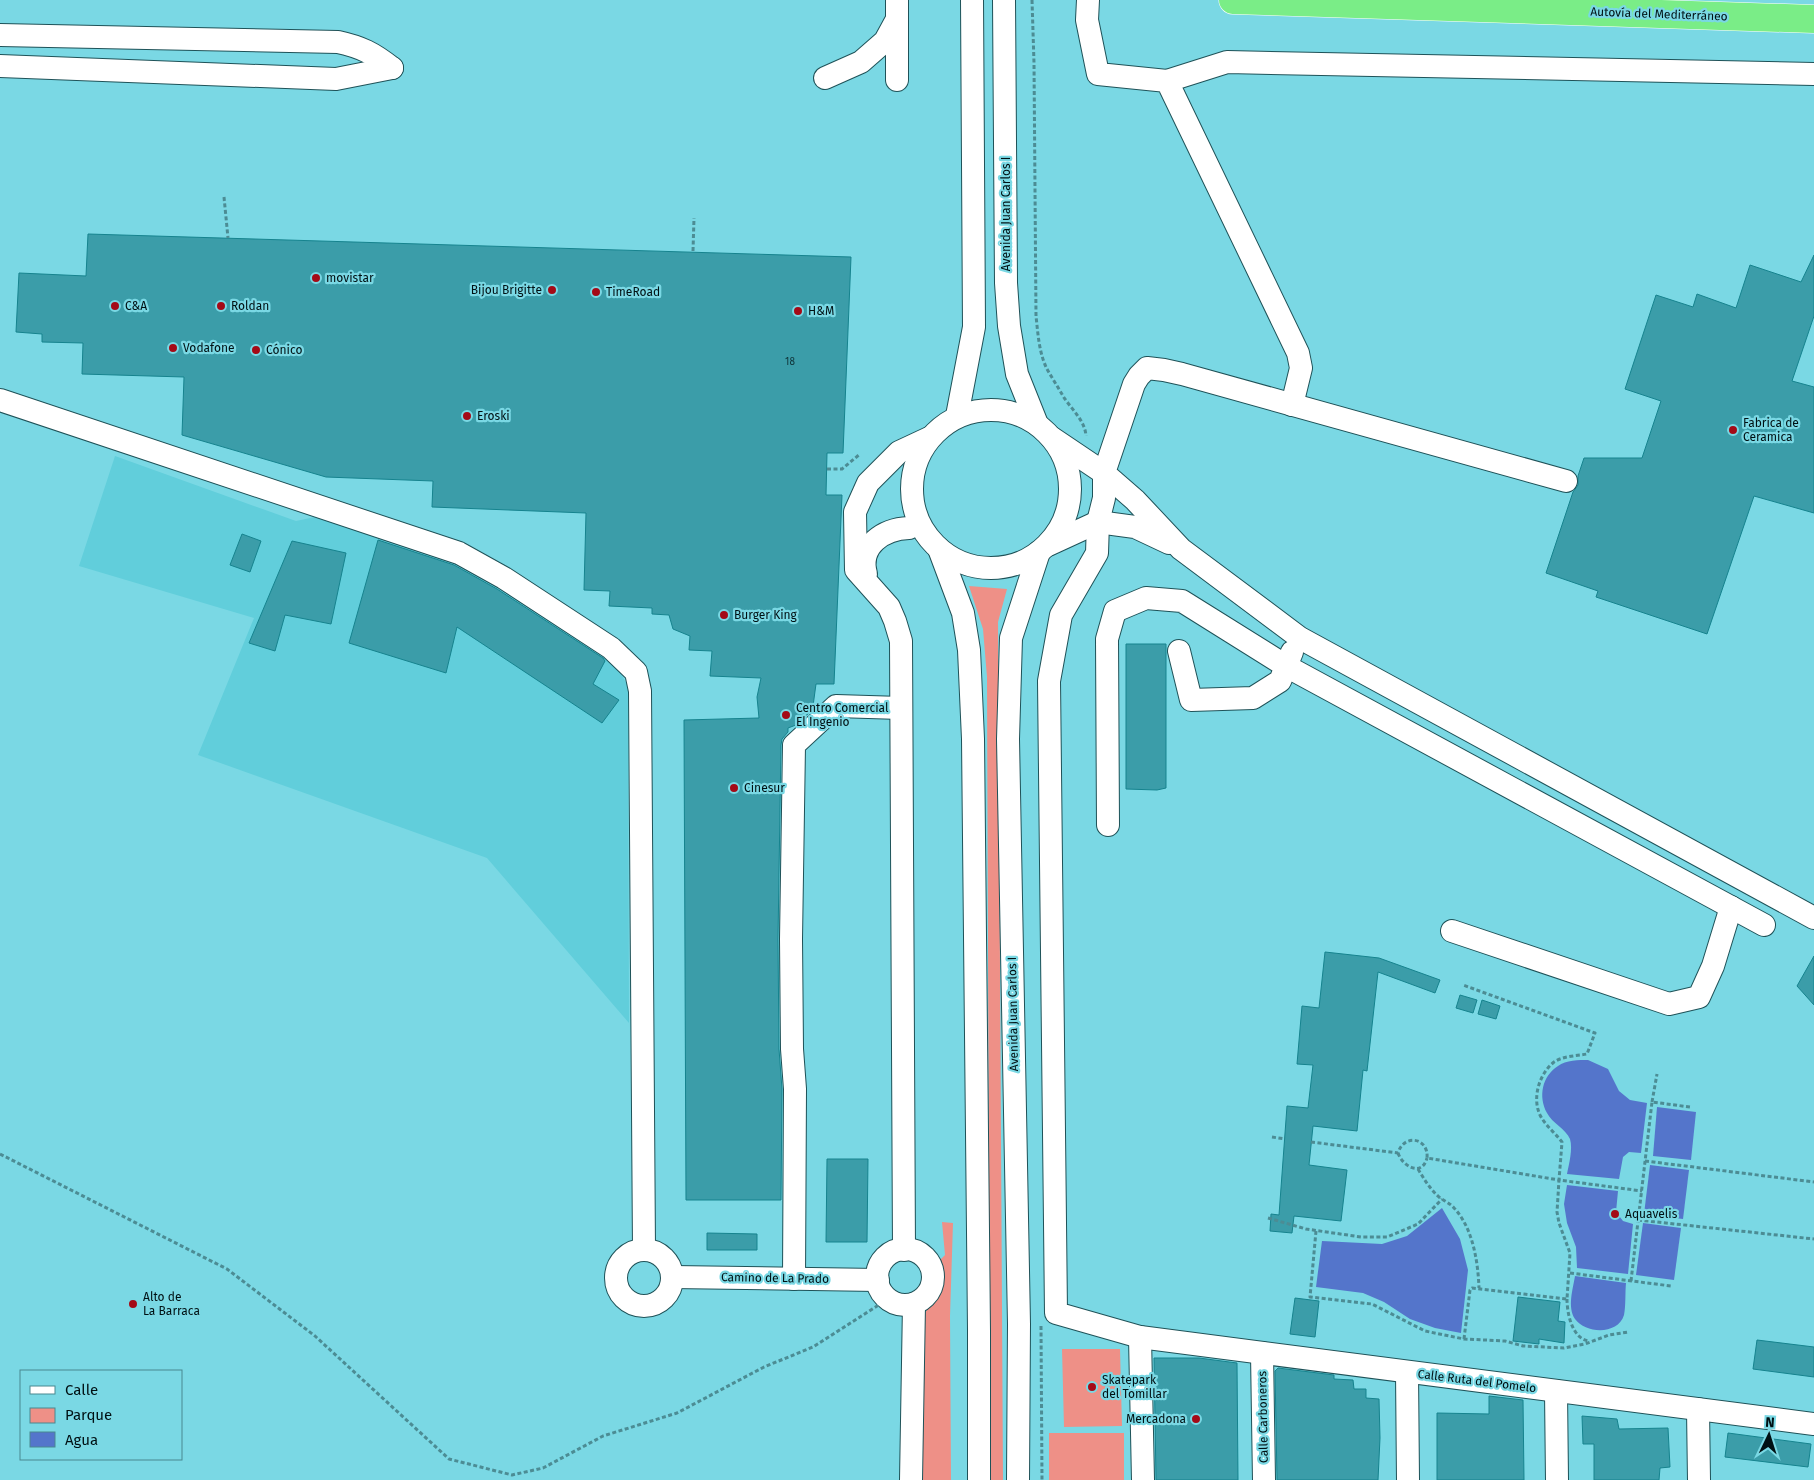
<svg xmlns="http://www.w3.org/2000/svg" width="1814" height="1480" font-family="'Fira Sans',sans-serif">
<style>
.built{fill:#61cedb}
.green{fill:#ee9087}
.water{fill:#5475cb}
.building{fill:#3b9da9;stroke:#16838e}
.lines{fill:none;stroke-linecap:round;stroke-linejoin:round}
.minor-casing{stroke:#1f5258;stroke-width:24}
.highway-casing{stroke:#fff;stroke-width:29}
.path{stroke:#4c8c94;stroke-width:3;stroke-dasharray:4 2.5;stroke-linecap:butt}
.minor{stroke:#fff;stroke-width:22}
.highway{stroke:#7aed87;stroke-width:28}
.poi-dot{fill:#a40a17;stroke:#7ad8e4;stroke-width:2}
.labels{text-anchor:middle;dominant-baseline:central;stroke-width:4.5;stroke-linejoin:round;paint-order:stroke}
.number-label{font-size:10px;fill:#0f3338}
.street-label{font-size:12px;fill:#001013;stroke:#7ad8e4}
.poi-label{font-size:12px;fill:#001013;stroke:#7ad8e4;text-anchor:start}
</style>
<rect width="100%" height="100%" fill="#7ad8e4"/>
<path class="built" d="M115 456 296 521 315 517 454 557 614 662 628 686 629 1023 487 858 198 755 254 618 79 566Z"/>
<g class="green">
<path d="M969 586 1007 589 998 622 1003 1480H990L987 677 983 629Z"/>
<path d="M942 1222 953 1223 950 1316 951 1480H921L924 1315 939 1287 937 1263 945 1255Z"/>
<path d="M1062 1349H1120L1122 1426 1064 1427Z"/>
<rect x="1049" y="1433" width="75" height="47"/>
</g>
<g class="water">
<path d="M1588 1060 1608 1069 1619 1091 1630 1100 1647 1103 1641 1153 1629 1152 1623 1157 1619 1179 1567 1174C1569 1164 1573 1149 1570 1139 1566 1129 1552 1123 1547 1113 1538 1097 1542 1076 1558 1066 1566 1060 1579 1060 1588 1060Z"/>
<path d="M1657 1107 1696 1112 1691 1160 1653 1156Z"/>
<path d="M1650 1165 1689 1170 1683 1219 1644 1214Z"/>
<path d="M1567 1185 1618 1191 1616 1212 1623 1221 1633 1224 1628 1274 1577 1268 1576 1247 1567 1223 1564 1204Z"/>
<path d="M1442 1208 1460 1239 1468 1270 1461 1333 1435 1328 1410 1319 1384 1302 1363 1293 1316 1287 1322 1241 1382 1244 1407 1236Z"/>
<path d="M1643 1223 1681 1228 1674 1280 1636 1275Z"/>
<path d="M1575 1276 1626 1283C1625 1293 1626 1305 1624 1315 1618 1335 1586 1334 1575 1319 1567 1307 1573 1289 1575 1276Z"/>
</g>
<g class="building">
<path d="M88 234 851 257 843 453H827L826 495H842L834 684H816L813 706 811 711 796 725 788 728V732L782 739 781 745 778 939 779 1049 782 1089 781 1200H686L684 720 759 718 757 697 761 678 710 676 712 651 689 650 690 636 673 629 669 615 652 614V608L609 606 610 591 584 590 586 513 432 507 433 481 326 477 182 435 184 377 82 374 83 343 42 342V334L16 332 19 273 86 276Z"/>
<path d="M1814 255V316L1792 381 1814 387V513L1754 496 1707 634 1596 597 1598 591 1546 573 1573 492 1578 485V476L1584 458H1642L1661 401 1625 389 1656 295 1693 307 1697 294 1736 308 1750 265 1801 282Z"/>
<path d="M242 534 261 541 250 572 230 565Z"/>
<path d="M378 540 454 565 497 589 603 658 605 661 593 684 619 700 602 723 457 627 446 673 349 643Z"/>
<path d="M292 541 346 553 331 624 285 615 275 651 249 643Z"/>
<path d="M1126 644H1166V788L1157 790 1126 789Z"/>
<path d="M1325 952 1379 958 1440 980 1435 993 1378 972 1367 1071 1363 1070 1357 1131 1313 1126 1309 1165 1347 1170 1341 1221 1294 1216 1292 1233 1270 1231 1271 1214 1279 1215 1287 1106 1308 1108 1313 1065 1297 1064 1302 1006 1319 1008Z"/>
<path d="M1814 956V1005L1797 986Z"/>
<path d="M1460 995 1477 1000 1473 1013 1456 1008Z"/>
<path d="M1482 1000 1500 1006 1496 1019 1478 1014Z"/>
<path d="M827 1159H868L867 1242H826Z"/>
<path d="M707 1233 757 1234V1250H707Z"/>
<path d="M1518 1297 1560 1302 1558 1321 1565 1322 1564 1343 1539 1339V1344L1513 1341Z"/>
<path d="M1295 1298 1319 1301 1315 1337 1290 1334Z"/>
<path d="M1757 1340 1814 1347V1377L1753 1369Z"/>
<path d="M1154 1358H1199L1237 1363 1238 1480H1156Z"/>
<path d="M1278 1368 1334 1375V1379L1353 1380 1354 1389H1366V1398L1379 1399 1380 1438 1378 1480H1277L1275 1371Z"/>
<path d="M1489 1396 1523 1400 1524 1480H1437V1413L1489 1414Z"/>
<path d="M1582 1416 1617 1419 1619 1429 1668 1428 1670 1467 1660 1468 1659 1480H1594V1444H1583Z"/>
<path d="M1728 1433 1811 1444 1808 1467 1725 1457Z"/>
</g>
<g class="lines">
<defs>
<g id="minor">
<path d="M1004 0 1006 283 1009 326 1017 374 1037 424"/>
<path d="M1088 0 1087 20 1098 74 1167 81 1298 353 1301 368 1292 405"/>
<path d="M0 35 338 42C361 47 373 53 392 68"/>
<path d="M0 66 336 79 392 68"/>
<path d="M825 78 861 62 885 41 897 19"/>
<path d="M897 80V0"/>
<path d="M1167 81 1227 62 1814 74"/>
<path d="M0 400 459 553 504 578 611 648 636 672 640 691 644 1250"/>
<circle cx="991" cy="489" r="79"/>
<path d="M957 416 974 327 972 0"/>
<path d="M1052 438 1104 473V498L1098 522 1097 553 1061 615 1049 681 1056 1313 1140 1337 1814 1424"/>
<path d="M1566 481 1182 374 1164 370 1147 368 1139 376 1134 384 1104 473 1135 500 1181 549 1300 638 1814 918"/>
<path d="M1048 545 1098 522 1135 527 1169 543"/>
<path d="M939 549 963 613 969 650 973 739 979 1330V1480"/>
<path d="M866 574C858 545 884 529 909 528"/>
<path d="M1179 651 1191 700 1253 698 1280 681 1292 652"/>
<path d="M1108 825 1107 639 1115 611 1146 598 1182 601 1286 666 1764 925"/>
<path d="M1452 931 1669 1004 1699 997 1713 966 1731 907"/>
<circle cx="905" cy="1277" r="28"/>
<path d="M904 1250 901 641 895 621 889 607 856 570 855 512 868 483 899 452 929 438"/>
<circle cx="644" cy="1278" r="28"/>
<path d="M672 1277 878 1280"/>
<path d="M794 1279 795 1089 792 1049 791 939 794 745 836 706 901 708"/>
<path d="M1140 1337 1143 1480"/>
<path d="M1262 1353 1264 1480"/>
<path d="M1407 1372 1408 1480"/>
<path d="M1556 1391 1557 1480"/>
<path d="M1698 1409 1699 1480"/>
<path d="M911 1480 914 1304"/>
<path d="M1018 1480 1019 1324 1008 739 1011 638 1039 552"/>
</g>
<path id="highway" d="M1233 0 1814 19"/>
</defs>
<use href="#minor" class="minor-casing"/>
<use href="#highway" class="highway-casing"/>
<g class="path">
<path d="M1032 0 1034 63 1036 316C1038 334 1039 353 1047 369 1052 378 1058 387 1063 396 1071 409 1085 420 1086 436"/>
<path d="M224 197 228 238"/>
<path d="M693 251 694 218"/>
<path d="M827 469H842L860 454"/>
<path d="M1652 1102 1657 1074"/>
<path d="M1272 1137 1285 1139"/>
<path d="M1311 1142 1398 1153C1404 1133 1429 1138 1427 1158L1559 1180 1562 1142C1555 1133 1545 1125 1540 1115 1532 1098 1539 1074 1554 1062 1563 1056 1576 1056 1587 1054L1595 1033 1463 985"/>
<path d="M1398 1153C1403 1167 1422 1177 1427 1158"/>
<path d="M0 1154 227 1269 315 1336 449 1459 512 1475 543 1468 603 1436 677 1413 764 1367 813 1347 888 1299"/>
<path d="M1645 1161 1814 1182"/>
<path d="M1418 1169C1424 1179 1430 1189 1439 1197 1444 1201 1450 1203 1454 1208 1473 1228 1478 1262 1479 1288"/>
<path d="M1268 1218 1306 1229 1361 1237H1387L1418 1224 1442 1199"/>
<path d="M1638 1220 1814 1239"/>
<path d="M1316 1231 1310 1297 1372 1304 1425 1331 1464 1339 1505 1341 1523 1346 1564 1348 1585 1344 1609 1335 1628 1332"/>
<path d="M1570 1273 1671 1286"/>
<path d="M1631 1281 1652 1102 1690 1107"/>
<path d="M1567 1299C1567 1313 1572 1339 1589 1341"/>
<path d="M1041 1326 1042 1480"/>
<path d="M1464 1339 1470 1290 1472 1288 1567 1299 1570 1253 1559 1223 1557 1212 1559 1180 1642 1191"/>
</g>
<use href="#minor" class="minor"/>
<use href="#highway" class="highway"/>
</g>
<g class="poi-dot">
<circle cx="316" cy="278" r="5"/>
<circle cx="552" cy="290" r="5"/>
<circle cx="596" cy="292" r="5"/>
<circle cx="115" cy="306" r="5"/>
<circle cx="221" cy="306" r="5"/>
<circle cx="798" cy="311" r="5"/>
<circle cx="173" cy="348" r="5"/>
<circle cx="256" cy="350" r="5"/>
<circle cx="467" cy="416" r="5"/>
<circle cx="1733" cy="430" r="5"/>
<circle cx="724" cy="615" r="5"/>
<circle cx="786" cy="715" r="5"/>
<circle cx="734" cy="788" r="5"/>
<circle cx="1615" cy="1214" r="5"/>
<circle cx="133" cy="1304" r="5"/>
<circle cx="1092" cy="1387" r="5"/>
<circle cx="1196" cy="1419" r="5"/>
</g>
<g class="labels">
<g class="number-label">
<text x="790" y="362">18</text>
</g>
<g class="street-label">
<text transform="translate(1659 14) rotate(2)">Autovía del Mediterráneo</text>
<text transform="translate(1006 214) rotate(-90)">Avenida Juan Carlos I</text>
<text transform="translate(1013 1014) rotate(-91)">Avenida Juan Carlos I</text>
<text transform="translate(775 1278) rotate(1)">Camino de La Prado</text>
<text transform="translate(1477 1381) rotate(7)">Calle Ruta del Pomelo</text>
<text transform="translate(1263 1417) rotate(-91)">Calle Carboneros</text>
</g>
<g class="poi-label">
<text x="326" y="278">movistar</text>
<text x="542" y="290" text-anchor="end">Bijou Brigitte</text>
<text x="606" y="292">TimeRoad</text>
<text x="125" y="306">C&amp;A</text>
<text x="231" y="306">Roldan</text>
<text x="808" y="311">H&amp;M</text>
<text x="183" y="348">Vodafone</text>
<text x="266" y="350">Cónico</text>
<text x="477" y="416">Eroski</text>
<text x="1743" y="423">Fabrica de<tspan x="1743" dy="14">Ceramica</tspan></text>
<text x="734" y="615">Burger King</text>
<text x="796" y="708">Centro Comercial<tspan x="796" dy="14">El Ingenio</tspan></text>
<text x="744" y="788">Cinesur</text>
<text x="1625" y="1214">Aquavelis</text>
<text x="143" y="1297">Alto de<tspan x="143" dy="14">La Barraca</tspan></text>
<text x="1102" y="1380">Skatepark<tspan x="1102" dy="14">del Tomillar</tspan></text>
<text x="1186" y="1419" text-anchor="end">Mercadona</text>
</g>
</g>
<rect x="20" y="1370" width="162" height="90" fill="#7ad8e4" stroke="#498890"/>
<rect x="30" y="1386" width="25" height="8" fill="#ffffff" stroke="#498890"/>
<text x="65" y="1395" font-size="15" fill="#001013">Calle</text>
<rect x="30" y="1408" width="25" height="15" fill="#ee9087" stroke="#498890"/>
<text x="65" y="1420" font-size="15" fill="#001013">Parque</text>
<rect x="30" y="1432" width="25" height="15" fill="#5475cb" stroke="#498890"/>
<text x="65" y="1445" font-size="15" fill="#001013">Agua</text>
<g transform="translate(1769 1435) rotate(4)" stroke="#7ad8e4" stroke-width="4" paint-order="stroke">
<path d="M0-4L9 19L0 12L-9 19Z" fill="#001013"/>
<text y="-8" font-size="14" font-weight="bold" text-anchor="middle" fill="#001013">N</text>
</g>
</svg>
